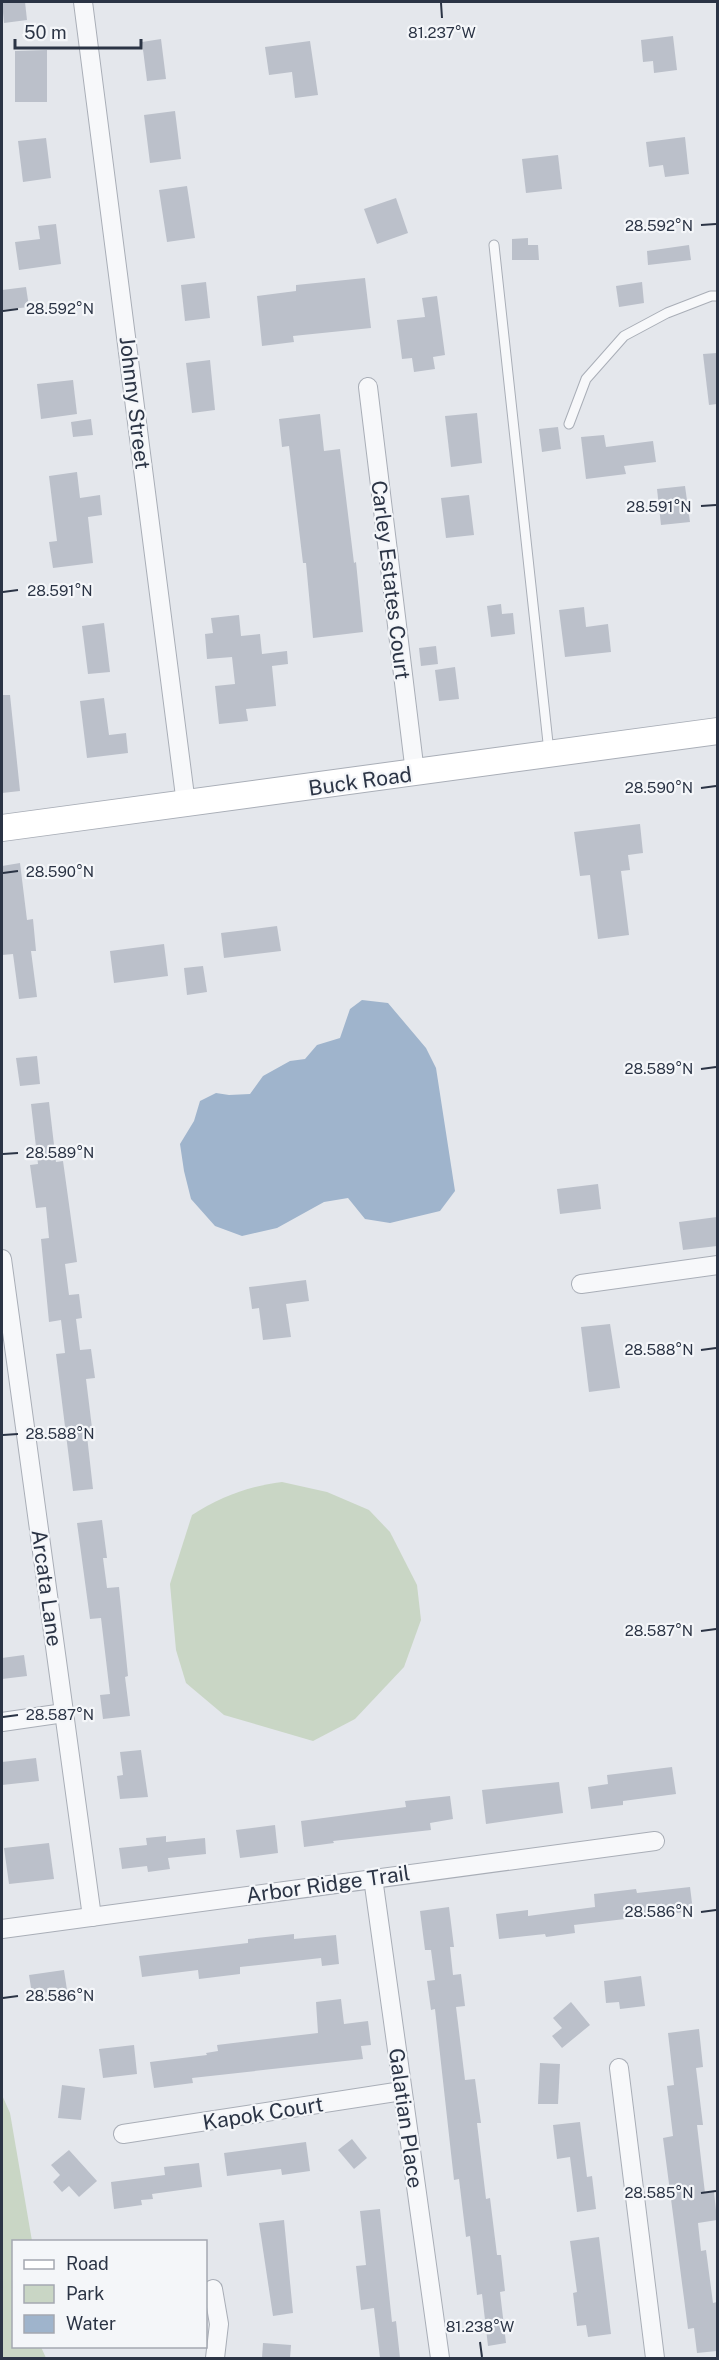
<svg xmlns="http://www.w3.org/2000/svg" width="719" height="2360" font-family="'Public Sans',sans-serif">
<style>
.green{fill:#c9d6c5}
.water{fill:#9fb4cc}
.building{fill:#bbc0ca}
.lines{fill:none;stroke-linecap:round;stroke-linejoin:round}
.lane-casing{stroke:#a9aeb7;stroke-width:11}
.street-casing{stroke:#a9aeb7;stroke-width:20}
.secondary-casing{stroke:#a9aeb7;stroke-width:28}
.lane{stroke:#f7f8fa;stroke-width:9}
.street{stroke:#f7f8fa;stroke-width:18}
.secondary{stroke:#fff;stroke-width:26}
.ticks{fill:none;stroke:#2b3445;stroke-width:2}
.labels{text-anchor:middle;dominant-baseline:central;stroke-width:4.5;stroke-linejoin:round;paint-order:stroke}
.street-label{font-size:21px;fill:#2b3445;stroke:#f4f6f9}
.ticks-label{font-size:15px;text-anchor:middle;fill:#2b3445;stroke:#f4f6f9;stroke-width:4.5;stroke-linejoin:round;paint-order:stroke}
</style>
<rect width="100%" height="100%" fill="#e4e7ec"/>
<g class="green">
<path d="M282 1482 327 1492 369 1510 390 1532 417 1585 421 1620 404 1667 355 1719 313 1741 224 1715 186 1683 176 1650 170 1584 192 1515C220 1497 249 1486 282 1482Z"/>
<path d="M2 2095 10 2113 32 2241 14 2242V2346L41 2347 46 2358H2Z"/>
</g>
<path class="water" d="M362 1000 388 1003 426 1048 436 1068 455 1191 440 1211 390 1223 365 1219 348 1198 324 1202 277 1228 242 1236 215 1226 191 1199 184 1171 180 1144 194 1121 200 1101 216 1093 229 1095 250 1094 263 1076 290 1061 305 1059 317 1045 340 1038 350 1009Z"/>
<g class="building">
<path d="M2 2H25L27 20 4 23Z"/>
<path d="M673 36 677 70 654 73 653 61 643 62 641 40Z"/>
<path d="M161 39 166 79 147 81 142 42Z"/>
<path d="M310 41 318 95 295 98 292 72 269 75 265 47Z"/>
<path d="M47 50V102H15V51Z"/>
<path d="M175 111 181 159 150 163 144 115Z"/>
<path d="M685 137 689 174 665 177 663 165 649 167 646 142Z"/>
<path d="M46 138 51 178 23 182 18 141Z"/>
<path d="M558 155 562 189 526 193 522 159Z"/>
<path d="M187 186 195 238 167 242 159 190Z"/>
<path d="M396 198 408 233 377 244 364 209Z"/>
<path d="M56 224 61 264 19 270 15 242 40 239 38 226Z"/>
<path d="M528 238V245H538L539 260H512V239Z"/>
<path d="M689 245 691 260 648 265 647 251Z"/>
<path d="M365 278 371 328 293 336 294 342 262 346 257 296 296 291V285Z"/>
<path d="M206 282 210 318 185 321 181 285Z"/>
<path d="M642 282 644 303 619 307 616 286Z"/>
<path d="M26 287 29 307 2 310V290Z"/>
<path d="M437 296 445 355 433 357 435 369 414 372 412 358 402 359 397 320 425 317 422 298Z"/>
<path d="M717 353V404L709 405 703 354Z"/>
<path d="M210 360 215 410 192 413 186 363Z"/>
<path d="M73 380 77 414 41 419 37 384Z"/>
<path d="M477 413 482 463 451 467 445 416Z"/>
<path d="M320 414 324 451 340 449 354 563 356 562 363 632 313 638 306 563H303L289 446 282 447 279 419Z"/>
<path d="M91 419 93 435 73 437 71 422Z"/>
<path d="M558 427 561 449 542 452 539 429Z"/>
<path d="M604 435 606 447 653 441 656 462 624 466 626 474 586 479 581 437Z"/>
<path d="M77 472 80 498 100 495 102 515 88 517 93 563 53 568 49 542 57 541 49 476Z"/>
<path d="M685 486 690 522 661 525 657 489Z"/>
<path d="M469 495 474 535 446 538 441 498Z"/>
<path d="M501 604 502 614 513 613 515 634 491 637 487 606Z"/>
<path d="M584 607 586 627 608 624 611 652 565 657 559 610Z"/>
<path d="M239 615 241 636 260 634 262 654 287 651 288 664 272 666 276 706 246 709 248 721 219 724 215 686 235 684 232 657 207 659 205 634 213 633 211 618Z"/>
<path d="M104 623 110 672 88 674 82 626Z"/>
<path d="M436 646 438 664 421 666 419 648Z"/>
<path d="M455 667 459 699 439 701 435 670Z"/>
<path d="M2 695H10L20 791 2 793Z"/>
<path d="M104 698 109 735 126 733 128 753 87 758 80 701Z"/>
<path d="M640 824 643 853 628 855 630 870 621 871 629 935 598 939 590 875 580 876 574 832Z"/>
<path d="M20 863 27 920 33 919 36 951H31L37 997 19 999 13 954 2 955V866Z"/>
<path d="M277 926 281 951 224 958 221 933Z"/>
<path d="M164 944 168 976 114 983 110 951Z"/>
<path d="M203 966 207 992 187 995 184 968Z"/>
<path d="M37 1056 40 1084 20 1086 16 1058Z"/>
<path d="M49 1102 56 1162 63 1161 77 1262 65 1264 69 1295 79 1294 82 1318 76 1319 80 1350 91 1349 95 1378 86 1379 93 1436H87L93 1489 73 1491 56 1354 65 1353 61 1320 49 1322 41 1239 49 1238 46 1207 36 1208 30 1165 38 1164 31 1104Z"/>
<path d="M598 1184 601 1209 560 1214 557 1189Z"/>
<path d="M717 1217V1246L683 1250 679 1222Z"/>
<path d="M306 1280 309 1301 286 1304 291 1337 263 1340 259 1308 252 1309 249 1287Z"/>
<path d="M610 1324 620 1388 589 1392 581 1327Z"/>
<path d="M102 1520 107 1558H103L107 1588 119 1587 128 1676 125 1677 130 1716 103 1719 100 1695 110 1694 101 1618 90 1619 77 1523Z"/>
<path d="M24 1655 27 1676 2 1679V1658Z"/>
<path d="M141 1750 148 1797 120 1799 117 1776 123 1775 120 1752Z"/>
<path d="M36 1758 39 1781 2 1785V1762Z"/>
<path d="M672 1767 676 1794 623 1801V1805L591 1809 588 1787 608 1784 607 1775Z"/>
<path d="M559 1782 563 1813 486 1824 482 1790Z"/>
<path d="M450 1796 453 1819 430 1823 431 1830 333 1841 334 1843 304 1847 301 1821 406 1807 405 1801Z"/>
<path d="M275 1825 278 1853 240 1858 236 1830Z"/>
<path d="M166 1836V1842L205 1838 206 1854 168 1858 170 1869 148 1872 147 1866 122 1869 119 1848 147 1845 146 1838Z"/>
<path d="M49 1843 54 1879 9 1884 4 1848Z"/>
<path d="M690 1887 693 1911 574 1925 575 1933 546 1937 545 1934 499 1939 496 1914 528 1910V1916L595 1907 594 1894 636 1889 637 1893Z"/>
<path d="M449 1907 454 1947H450L453 1975 461 1974 465 2006 456 2007 465 2080 475 2079 481 2123H477L486 2199 490 2198 497 2255H501L505 2291 500 2292 506 2343 488 2346 482 2294 477 2295 470 2236 466 2237 459 2179 454 2180 435 2009 431 2010 427 1981 435 1980 431 1950H425L420 1911Z"/>
<path d="M294 1934V1939L336 1935 339 1964 322 1966 321 1958 240 1967V1974L199 1979 198 1970 142 1977 139 1956 248 1943V1939Z"/>
<path d="M64 1970 67 1990 32 1994 29 1975Z"/>
<path d="M641 1976 645 2006 620 2009 619 2002 606 2003 604 1981Z"/>
<path d="M341 1999 344 2024 368 2021 371 2045 361 2046 363 2059 192 2078 193 2083 154 2088 150 2062 207 2055 206 2053 218 2051 217 2045 318 2033 316 2002Z"/>
<path d="M571 2002 590 2025 562 2048 552 2036 562 2028 553 2018Z"/>
<path d="M699 2029 703 2067 696 2068 703 2125H697L705 2193 714 2192 717 2220 698 2223 701 2251 706 2250 713 2303 717 2302V2351L697 2353 694 2328 688 2329 663 2138 673 2136 667 2086 674 2085 668 2033Z"/>
<path d="M134 2045 137 2074 103 2078 99 2049Z"/>
<path d="M540 2063 560 2064 558 2104H538Z"/>
<path d="M62 2085 85 2088 81 2120 58 2118Z"/>
<path d="M580 2122 587 2177 592 2176 596 2209 577 2212 570 2157 557 2159 553 2125Z"/>
<path d="M352 2139 367 2158 354 2169 338 2150Z"/>
<path d="M306 2142 310 2171 282 2175 281 2169 227 2176 224 2153Z"/>
<path d="M69 2150 97 2181 79 2197 69 2186 62 2192 53 2182 60 2175 51 2165Z"/>
<path d="M199 2163 202 2187 152 2194 153 2199 141 2200 142 2205 114 2209 111 2182 165 2175 164 2167Z"/>
<path d="M380 2209 392 2322 396 2321 400 2358H380L374 2308 361 2310 356 2266 366 2265 360 2211Z"/>
<path d="M284 2220 293 2313 273 2316 259 2223Z"/>
<path d="M599 2237 611 2334 588 2337 586 2325 577 2326 573 2293 577 2292 570 2241Z"/>
<path d="M263 2343 291 2345 290 2358H262Z"/>
</g>
<g class="lines">
<defs>
<g id="lane">
<path d="M494 245 549 752"/>
<path d="M569 424 586 379 624 336 667 313 711 296H718"/>
</g>
<g id="street">
<path d="M83 2 186 804"/>
<path d="M368 387 415 773"/>
<path d="M2 1259 92 1917"/>
<path d="M581 1284 718 1265"/>
<path d="M2 1722 64 1713"/>
<path d="M373 1878 440 2358"/>
<path d="M2 1929 655 1841"/>
<path d="M619 2068 655 2358"/>
<path d="M123 2134 402 2091"/>
<path d="M213 2289 219 2324 215 2358"/>
</g>
<path id="secondary" d="M2 828 718 731"/>
</defs>
<use href="#lane" class="lane-casing"/>
<use href="#street" class="street-casing"/>
<use href="#secondary" class="secondary-casing"/>
<use href="#lane" class="lane"/>
<use href="#street" class="street"/>
<use href="#secondary" class="secondary"/>
</g>
<path class="ticks" d="M441 3 442 18M701 225 716 224M3 311 18 309M701 506 716 505M3 592 18 590M701 788 716 786M3 873 18 871M701 1069 716 1067M3 1154 18 1153M701 1350 716 1348M3 1435 18 1434M701 1631 716 1629M3 1717 18 1715M701 1912 716 1910M3 1998 18 1996M701 2193 716 2191M480 2342 482 2357"/>
<g class="labels">
<g class="street-label">
<text transform="translate(135 403) rotate(83)">Johnny Street</text>
<text transform="translate(391 580) rotate(83)">Carley Estates Court</text>
<text transform="translate(360 781) rotate(-8)">Buck Road</text>
<text transform="translate(47 1588) rotate(82)">Arcata Lane</text>
<text transform="translate(328 1884) rotate(-8)">Arbor Ridge Trail</text>
<text transform="translate(263 2113) rotate(-9)">Kapok Court</text>
<text transform="translate(406 2118) rotate(82)">Galatian Place</text>
</g>
</g>
<g class="ticks-label">
<text x="442" y="38">81.237°W</text>
<text x="659" y="231">28.592°N</text>
<text x="60" y="314">28.592°N</text>
<text x="659" y="512">28.591°N</text>
<text x="60" y="596">28.591°N</text>
<text x="659" y="793">28.590°N</text>
<text x="60" y="877">28.590°N</text>
<text x="659" y="1074">28.589°N</text>
<text x="60" y="1158">28.589°N</text>
<text x="659" y="1355">28.588°N</text>
<text x="60" y="1439">28.588°N</text>
<text x="659" y="1636">28.587°N</text>
<text x="60" y="1720">28.587°N</text>
<text x="659" y="1917">28.586°N</text>
<text x="60" y="2001">28.586°N</text>
<text x="659" y="2198">28.585°N</text>
<text x="480" y="2332">81.238°W</text>
</g>
<rect width="719" height="2360" fill="none" stroke="#2b3445" stroke-width="6"/>
<rect x="12" y="2240" width="195" height="108" fill="#f4f6f9" stroke="#a4a8b1" stroke-width="1.5"/>
<rect x="24" y="2260" width="30" height="9" fill="#ffffff" stroke="#a4a8b1" stroke-width="1.5"/>
<text x="66" y="2270" font-size="18" fill="#2b3445">Road</text>
<rect x="24" y="2285" width="30" height="18" fill="#c9d6c5" stroke="#a4a8b1" stroke-width="1.5"/>
<text x="66" y="2300" font-size="18" fill="#2b3445">Park</text>
<rect x="24" y="2315" width="30" height="18" fill="#9fb4cc" stroke="#a4a8b1" stroke-width="1.5"/>
<text x="66" y="2330" font-size="18" fill="#2b3445">Water</text>
<path d="M15 39v9h126v-9" fill="none" stroke="#2b3445" stroke-width="3"/>
<text x="24" y="39" font-size="18" fill="#2b3445" stroke="#f4f6f9" stroke-width="4.5" paint-order="stroke">50 m</text>
</svg>
